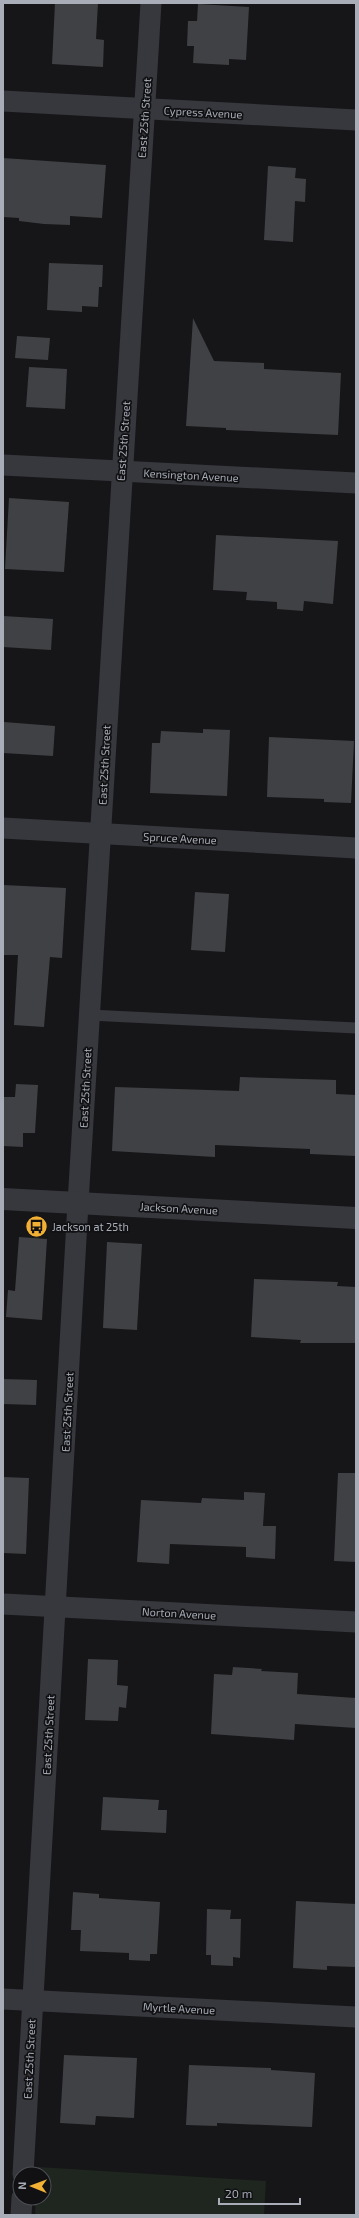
<svg xmlns="http://www.w3.org/2000/svg" width="359" height="2218" font-family="'Exo 2',sans-serif">
<style>
.green{fill:#1e261f}
.building{fill:#404145}
.lines{fill:none;stroke-linecap:round;stroke-linejoin:round}
.service{stroke:#37383d;stroke-width:11}
.minor{stroke:#37383d;stroke-width:21}
.tertiary{stroke:#37383d;stroke-width:22}
.labels{text-anchor:middle;dominant-baseline:central;stroke-width:3.5;stroke-linejoin:round;paint-order:stroke}
.street-label{font-size:11px;fill:#a8adb8;stroke:#111113}
.poi-label{font-size:11px;fill:#a8adb8;stroke:#111113;text-anchor:start}
</style>
<rect width="100%" height="100%" fill="#161618"/>
<path class="green" d="M38 2167 266 2181 264 2215H35L36 2198H44V2174H38Z"/>
<g class="building">
<path d="M55 3H98L96 39 104 40 103 67 52 64Z"/>
<path d="M198 4 249 7 246 60 229 59V65L193 63 194 46H187L188 21H197Z"/>
<path d="M3 158 106 165 102 218 70 216V225L44 224 19 221V218L3 217Z"/>
<path d="M268 166 296 168 295 178 306 179 305 202 295 201 293 242 264 240Z"/>
<path d="M49 263 103 265 102 287H99L98 307 82 306V312L47 310Z"/>
<path d="M193 318 214 361 264 363V369L341 373 338 435 226 430V428L186 426Z"/>
<path d="M17 336 50 338 48 360 15 358Z"/>
<path d="M29 367 67 369 65 409 26 407Z"/>
<path d="M9 498 69 502 64 572 5 569Z"/>
<path d="M216 535 338 541 333 604 304 601 303 611 277 609V602L246 600 247 592 213 590Z"/>
<path d="M3 616 53 619 51 650 3 647Z"/>
<path d="M4 722 55 726 53 756 3 753Z"/>
<path d="M203 729 230 730 227 796 150 793 152 743H160L161 731 203 733Z"/>
<path d="M269 737 354 741 351 803 324 802V799L267 797Z"/>
<path d="M3 885 66 888 62 958 50 957 44 1027 14 1025 18 955H3Z"/>
<path d="M195 892 229 894 225 952 191 950Z"/>
<path d="M240 1077 336 1080V1094L356 1095V1156L310 1154V1149L215 1145V1157L112 1151 115 1087 239 1091Z"/>
<path d="M16 1084 38 1085 35 1133H23V1147L3 1146V1097H15Z"/>
<path d="M19 1237 47 1239 42 1320 6 1317 8 1290 15 1291Z"/>
<path d="M107 1242 142 1244 137 1330 103 1328Z"/>
<path d="M254 1279 338 1282 337 1286 356 1287V1343H300L301 1340 251 1337Z"/>
<path d="M3 1379 37 1380 36 1405 3 1404Z"/>
<path d="M338 1473H356V1562L334 1561Z"/>
<path d="M3 1477 29 1478 26 1554 3 1553Z"/>
<path d="M244 1492 265 1493 263 1526H276L275 1559 246 1557V1547L170 1544 169 1564 137 1562 141 1500 201 1503 202 1498 244 1500Z"/>
<path d="M88 1659 118 1660 117 1685 128 1686 126 1708 119 1707 118 1721 85 1720Z"/>
<path d="M233 1667 262 1669 261 1671 298 1673 297 1694 356 1698V1728L295 1724 294 1740 211 1734 214 1674 232 1675Z"/>
<path d="M103 1797 159 1800 158 1810H167L166 1833 101 1830Z"/>
<path d="M73 1892 99 1894V1898L160 1902 157 1954H150V1961L129 1960V1953L80 1951 81 1930H71Z"/>
<path d="M296 1901 356 1904V1967L327 1966V1970L293 1968Z"/>
<path d="M207 1909 231 1910 230 1919H241L240 1958 233 1957V1966L211 1965V1955H206Z"/>
<path d="M64 2055 137 2058 134 2118 96 2116 95 2125 60 2123Z"/>
<path d="M189 2065 271 2068V2070L315 2073 312 2127 217 2123V2126L186 2125Z"/>
</g>
<g class="lines">
<path class="service" d="M89 1015 356 1028"/>
<g class="minor">
<path d="M3 101 356 120"/>
<path d="M3 465 356 483"/>
<path d="M3 828 356 848"/>
<path d="M3 1604 356 1622"/>
<path d="M3 1999 356 2017"/>
<path d="M23 2174 78 1203 151 3"/>
<path d="M21 2215 22 2198"/>
</g>
<path class="tertiary" d="M3 1199 356 1218"/>
</g>
<defs>
<symbol id="bus-disc" viewBox="-11 -11 22 22"><circle r="9.5" fill="#f2b134" stroke="#111113"/><path d="M-5-6H5V4H4V6H2V4H-2V6H-4V4H-5ZM-3.5-4V0h7V-4ZM-3.5 1.2v1.5H-2V1.2ZM2 1.2v1.5H3.5V1.2Z" fill="#111"/></symbol>
</defs>
<g fill-rule="evenodd">
<use href="#bus-disc" x="24" y="1214" width="25" height="25"/>
</g>
<g class="labels">
<g class="street-label">
<text transform="translate(203 112) rotate(3)">Cypress Avenue</text>
<text transform="translate(144 118) rotate(-86)">East 25th Street</text>
<text transform="translate(123 441) rotate(-86)">East 25th Street</text>
<text transform="translate(191 475) rotate(3)">Kensington Avenue</text>
<text transform="translate(104 765) rotate(-87)">East 25th Street</text>
<text transform="translate(180 838) rotate(3)">Spruce Avenue</text>
<text transform="translate(85 1088) rotate(-87)">East 25th Street</text>
<text transform="translate(179 1208) rotate(3)">Jackson Avenue</text>
<text transform="translate(67 1412) rotate(-87)">East 25th Street</text>
<text transform="translate(179 1613) rotate(3)">Norton Avenue</text>
<text transform="translate(48 1735) rotate(-87)">East 25th Street</text>
<text transform="translate(179 2008) rotate(3)">Myrtle Avenue</text>
<text transform="translate(29 2059) rotate(-87)">East 25th Street</text>
</g>
<g class="poi-label">
<text x="52" y="1226">Jackson at 25th</text>
</g>
</g>
<rect width="359" height="2218" fill="none" stroke="#a8adb8" stroke-width="8"/>
<g transform="translate(32 2186) rotate(271)"><circle r="19" fill="#111113" stroke="#4d4f55"/>
<path d="M0-3L7 15L0 10L-7 15Z" fill="#f2b134"/>
<text y="-6" font-size="11" font-weight="bold" text-anchor="middle" fill="#a8adb8">N</text>
</g>
<path d="M219 2198v6h81v-6" fill="none" stroke="#a8adb8" stroke-width="2"/>
<text x="225" y="2198" font-size="12" fill="#a8adb8" stroke="#111113" stroke-width="3" paint-order="stroke">20 m</text>
</svg>
